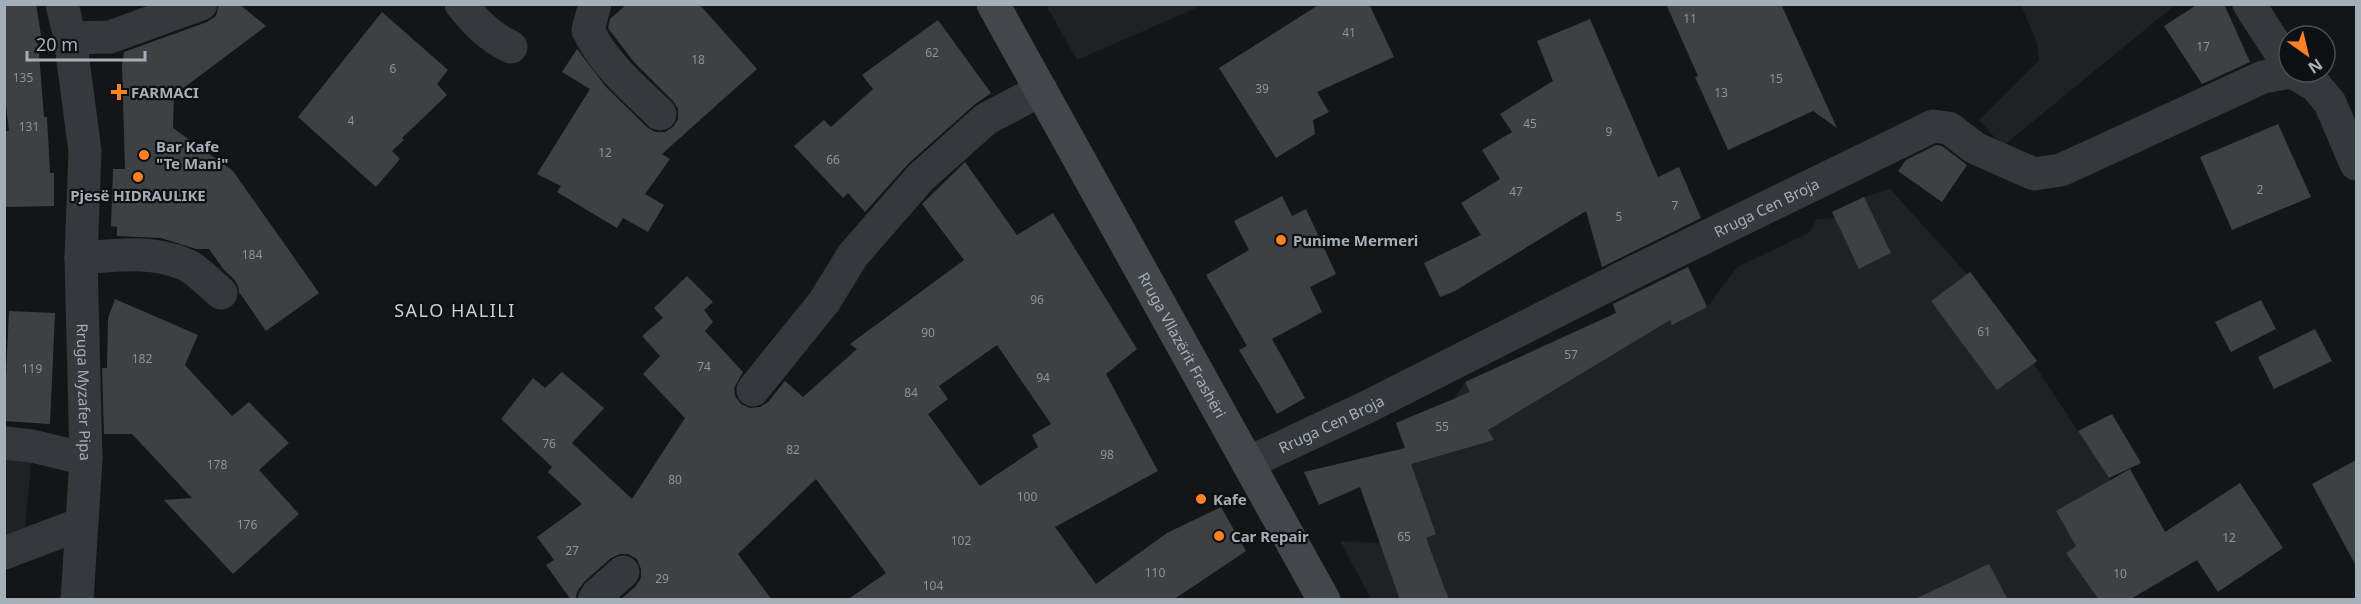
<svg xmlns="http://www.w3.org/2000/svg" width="2361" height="604" font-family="'Noto Sans',sans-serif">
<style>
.built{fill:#202124}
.building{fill:#3e4044;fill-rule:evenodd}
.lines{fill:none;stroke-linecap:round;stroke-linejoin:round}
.minor{stroke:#35383c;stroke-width:33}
.secondary{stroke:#43474c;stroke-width:33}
.poi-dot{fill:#ff8224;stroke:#0f1011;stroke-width:2}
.labels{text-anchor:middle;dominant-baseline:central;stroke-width:4.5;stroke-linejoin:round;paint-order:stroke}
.number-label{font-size:12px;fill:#8b939b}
.poi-label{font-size:15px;font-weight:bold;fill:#a5afb8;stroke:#0f1011;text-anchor:start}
.street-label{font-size:15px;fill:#a5afb8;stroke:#0f1011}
.quarter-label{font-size:18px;letter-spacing:1.5px;fill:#c6cdd4;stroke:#0f1011}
</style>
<rect width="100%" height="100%" fill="#141516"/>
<g class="built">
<path d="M1046 5H1203L1077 60Z"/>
<path d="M2021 5H2175L2003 146 1979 120 2039 60 2037 43Z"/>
<path d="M1890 189 1967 274 1971 272 2037 361 2034 364 2110 480 2126 508 2113 600 1371 599 1340 541 1380 543 1420 492 1396 423 1454 399 1465 382 1656 295 1698 288 1708 306 1737 267 1809 233 1817 219 1834 218 1833 212 1864 197Z"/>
<path d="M5 453 32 456 24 537 5 548Z"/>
</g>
<g class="building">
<path d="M4 4H36L42 41H38L44 117H47L50 173H54V206L4 207V131H9L4 90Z"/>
<path d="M219 4H239L266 26 174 95 173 128 233 171 319 293 266 331 239 292 238 286 234 279 224 270 209 249H196L161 238 117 236V227L111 226 113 169H125L122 65 124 52 207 22 216 16Z"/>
<path d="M627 4H699L757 69 662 154 670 159 645 194 664 205 648 232 623 218 617 228 557 192 561 186 537 174 590 89 562 72 577 49 606 87 648 128 655 132H665L673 127 678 119V109L673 101 634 62 608 28 610 19Z"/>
<path d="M1320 4H1369L1394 57 1317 92 1329 112 1313 120 1315 134 1276 158 1219 68Z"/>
<path d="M1666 4H1781L1837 128 1813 111 1728 150 1695 77 1698 76Z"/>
<path d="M2198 4H2224L2250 62 2202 84 2164 26Z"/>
<path d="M382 12 448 70 437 84 447 95 402 138 404 140 392 151 400 159 376 187 298 117Z"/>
<path d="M1590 19 1658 177 1679 167 1701 218 1602 267 1586 211 1455 291 1440 297 1424 263 1481 235 1461 203 1500 179 1482 150 1512 132 1500 114 1553 81 1537 41Z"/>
<path d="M938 20 991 93 974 105 909 163 865 212 848 193 843 198 794 146 824 120 831 127 873 89 862 75Z"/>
<path d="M2278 124 2311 197 2232 230 2200 157Z"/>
<path d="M1936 145 1942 146 1967 165 1942 202 1898 171 1906 160Z"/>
<path d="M965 162 1017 235 1053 213 1137 349 1106 374 1158 471 1055 527 1096 584 1167 533 1221 507 1246 551 1173 600H847L886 573 816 479 738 554 772 600H620L636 586 641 578V569L637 559 628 554H620L611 558 585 581 578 590 575 600H571L546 565 554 560 537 537 582 504 548 472 552 467 501 419 533 378 545 388 562 372 604 408 572 443 632 499 685 418 643 374 660 356 642 336 663 318 654 308 687 276 713 302 704 310 713 322 705 331 743 372 734 388 735 396 741 404 750 408 760 407 768 402 785 381 803 397 857 349 850 344 964 260 922 204ZM997 345 1051 424 1032 435 1038 447 980 486 928 414 948 399 939 386Z"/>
<path d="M1282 196 1292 216 1306 209 1336 274 1310 287 1322 312 1272 339 1305 398 1277 414 1239 350 1247 346 1206 275 1249 250 1234 221Z"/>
<path d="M1864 197 1891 253 1859 269 1832 212Z"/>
<path d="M1688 267 1707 307 1672 325 1670 320 1488 430 1494 440 1411 464 1436 534 1426 538 1449 600H1400L1360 487 1319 505 1304 472 1405 448 1396 423 1470 392 1465 382 1616 313 1613 304Z"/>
<path d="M1970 272 2037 361 1997 390 1931 301Z"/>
<path d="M115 299 198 335 185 365 232 416 249 402 289 443 259 470 299 514 233 574 164 500 192 498 132 434H104L102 368H107L108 318Z"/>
<path d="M2261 300 2276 329 2231 352 2215 322Z"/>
<path d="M9 311 55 313 50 424 4 421Z"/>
<path d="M2315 329 2332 361 2274 389 2258 357Z"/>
<path d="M2112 414 2141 463 2109 478 2078 431Z"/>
<path d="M2356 460V566L2312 484Z"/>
<path d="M2130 469 2165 532 2240 483 2283 548 2218 592 2197 560 2129 600H2099L2066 553 2076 546 2056 511Z"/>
<path d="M1989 564 2008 600H1913Z"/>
</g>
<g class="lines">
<g class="minor">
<path id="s1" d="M62 4 70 38 85 151 81 258 86 459 77 600"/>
<path d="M461 4C476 23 490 37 511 47"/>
<path d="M595 4 588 30C604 64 633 88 660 114"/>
<path d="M2249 4 2289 66"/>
<path d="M70 38 110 37 201 4"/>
<path d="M2293 72 2316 86 2330 103 2356 164"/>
<path d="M81 258C115 255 151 250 184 264 197 269 210 284 221 293"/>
<path d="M753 390 824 302 853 255 921 177 986 119 1041 90"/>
<path d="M4 443 32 446 86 459"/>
<path id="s2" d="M1248 463 1367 407 1632 273 1933 126 1949 128 1975 148 2034 174 2061 170 2263 77 2291 72"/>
<path d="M4 553 81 524"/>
<path d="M594 600 597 595 623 572"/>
</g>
<path class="secondary" id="s3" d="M993 4 1324 600"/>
</g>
<g class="poi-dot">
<path d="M116 83h6v6h6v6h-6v6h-6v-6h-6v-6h6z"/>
<circle cx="144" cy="155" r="6"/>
<circle cx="138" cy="177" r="6"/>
<circle cx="1281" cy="240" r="6"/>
<circle cx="1201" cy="499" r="6"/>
<circle cx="1219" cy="536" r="6"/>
</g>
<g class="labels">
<g class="number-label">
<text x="1690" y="18">11</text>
<text x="1349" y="32">41</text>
<text x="2203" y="46">17</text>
<text x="932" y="52">62</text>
<text x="698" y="59">18</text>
<text x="393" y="68">6</text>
<text x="23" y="77">135</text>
<text x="1776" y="78">15</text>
<text x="1262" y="88">39</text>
<text x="1721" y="92">13</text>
<text x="351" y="120">4</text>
<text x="1530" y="123">45</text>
<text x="29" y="126">131</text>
<text x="1609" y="131">9</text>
<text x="605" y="152">12</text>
<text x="833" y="159">66</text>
<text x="2260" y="189">2</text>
<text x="1516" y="191">47</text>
<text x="1675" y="205">7</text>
<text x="1619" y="216">5</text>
<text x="252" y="254">184</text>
<text x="1037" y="299">96</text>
<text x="1984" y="331">61</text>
<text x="928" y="332">90</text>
<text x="1571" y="354">57</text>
<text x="142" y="358">182</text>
<text x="704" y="366">74</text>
<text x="32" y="368">119</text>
<text x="1043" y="377">94</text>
<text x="911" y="392">84</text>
<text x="1442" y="426">55</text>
<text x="549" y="443">76</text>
<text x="793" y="449">82</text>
<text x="1107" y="454">98</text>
<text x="217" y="464">178</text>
<text x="675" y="479">80</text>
<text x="1027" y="496">100</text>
<text x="247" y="524">176</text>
<text x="1404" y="536">65</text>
<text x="2229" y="537">12</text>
<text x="961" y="540">102</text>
<text x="572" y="550">27</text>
<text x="1155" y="572">110</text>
<text x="2120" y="573">10</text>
<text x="662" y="578">29</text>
<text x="933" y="585">104</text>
</g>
<g class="poi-label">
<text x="131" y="92">FARMACI</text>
<text x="156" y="146">Bar Kafe<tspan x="156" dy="17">"Te Mani"</tspan></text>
<text x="138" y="195" text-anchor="middle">Pjesë HIDRAULIKE</text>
<text x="1293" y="240">Punime Mermeri</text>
<text x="1213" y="499">Kafe</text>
<text x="1231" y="536">Car Repair</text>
</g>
<g class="street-label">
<text stroke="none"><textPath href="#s2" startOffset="578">Rruga Cen Broja</textPath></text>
<text stroke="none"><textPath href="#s3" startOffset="390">Rruga Vllazërit Frashëri</textPath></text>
<text stroke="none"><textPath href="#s1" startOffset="390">Rruga Myzafer Pipa</textPath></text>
<text stroke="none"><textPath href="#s2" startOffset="92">Rruga Cen Broja</textPath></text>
</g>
<g class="quarter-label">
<text x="455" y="310">SALO HALILI</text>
</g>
</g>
<rect width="2361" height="604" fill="none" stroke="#a5afb8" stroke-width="12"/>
<g transform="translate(2307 54) rotate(146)"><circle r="28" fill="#0f1011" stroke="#4b5054" stroke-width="1.5"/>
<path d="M0-4.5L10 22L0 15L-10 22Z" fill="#ff8224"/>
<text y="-9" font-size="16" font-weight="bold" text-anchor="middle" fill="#a5afb8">N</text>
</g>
<path d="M27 51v9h118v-9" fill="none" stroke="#a5afb8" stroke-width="3"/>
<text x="36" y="51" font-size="18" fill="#a5afb8" stroke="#0f1011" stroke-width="4.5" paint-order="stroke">20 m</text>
</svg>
